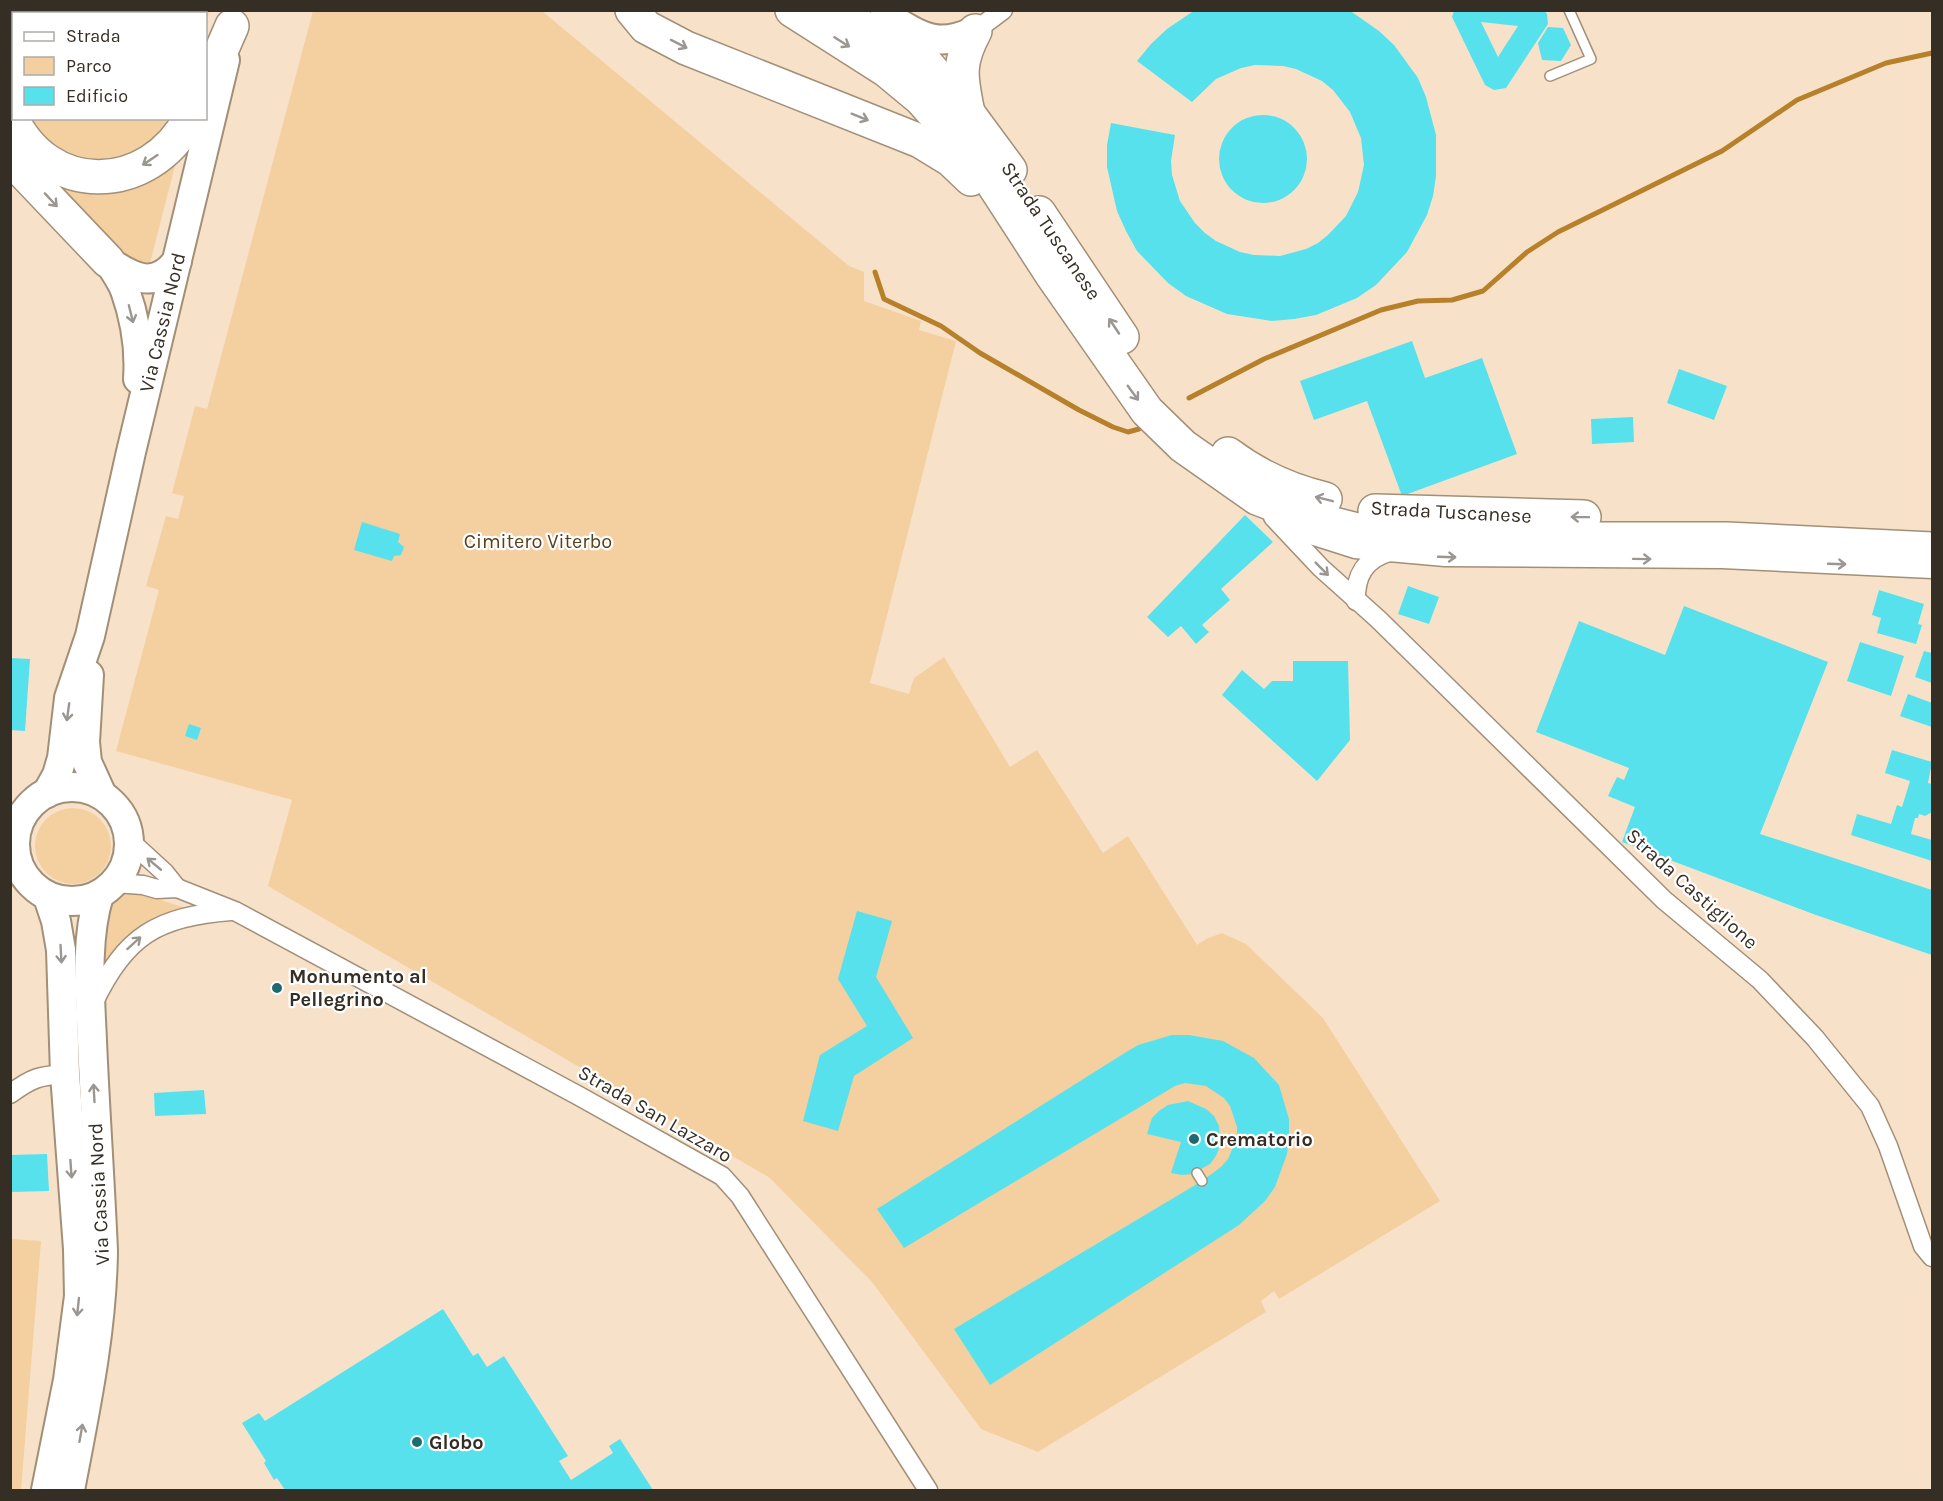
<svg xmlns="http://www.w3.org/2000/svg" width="1943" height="1501" font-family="Karla,sans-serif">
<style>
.green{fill:#f4cfa0}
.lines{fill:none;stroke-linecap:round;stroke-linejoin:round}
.stream{stroke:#b7802a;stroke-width:5}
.building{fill:#56e1ed;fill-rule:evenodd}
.lane-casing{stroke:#a28f77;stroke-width:12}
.street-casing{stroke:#a28f77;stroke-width:21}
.primary-casing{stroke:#a28f77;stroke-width:32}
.highway-casing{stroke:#a28f77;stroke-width:36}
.lane{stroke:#fff;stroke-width:9}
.street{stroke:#fff;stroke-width:18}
.primary{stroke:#fff;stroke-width:28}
.highway{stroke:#fff;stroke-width:33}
.oneway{stroke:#9a9692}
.poi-dot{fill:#1e6a71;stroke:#fff;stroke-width:2}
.labels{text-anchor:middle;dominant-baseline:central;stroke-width:4.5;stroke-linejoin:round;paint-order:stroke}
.street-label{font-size:20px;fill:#352e24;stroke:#fff}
.park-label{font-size:20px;fill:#59411f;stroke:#fff}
.poi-label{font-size:20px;font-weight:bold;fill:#352e24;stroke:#fff;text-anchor:start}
</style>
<rect width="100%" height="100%" fill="#f7e2c9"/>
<g class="green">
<path d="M44 10 209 11 206 26V14H41Z"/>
<path d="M313 11H542L849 266 864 272V301L921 321 919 330 956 341 870 683 909 694 914 678 944 657 1010 767 1037 750 1103 853 1128 836 1197 945 1206 939 1222 933 1246 944 1323 1018 1440 1201 1279 1299 1274 1291 1261 1301 1266 1312 1038 1452 981 1429 872 1282 770 1178 268 886 292 800 116 751 159 590 146 586 166 516 178 519 184 496 172 493 195 406 207 409Z"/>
<path d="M21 119H179L131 161 71 164Z"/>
<path d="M177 158 150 263 146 266 131 267 53 181Z"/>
<circle cx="73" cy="846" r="38"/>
<path d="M136 892 189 909 101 972V939L112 900 120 896Z"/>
<path d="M10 1239 41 1241 21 1490H10Z"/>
</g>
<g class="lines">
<g class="stream">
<path d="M875 272 884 299 941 326 980 353 1079 410 1113 427 1128 432 1139 429"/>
<path d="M1189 398 1264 359 1381 310 1418 301 1452 300 1483 291 1527 252 1558 232 1722 151 1797 100 1886 63 1932 53"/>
</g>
</g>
<g class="building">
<path d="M1195 10H1349L1379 31 1394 45 1418 78 1426 97 1436 135V176L1433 196 1427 215 1407 252 1376 285 1357 298 1316 315 1294 319 1272 321 1227 314 1186 296 1168 283 1137 251 1126 231 1117 211 1107 167V145L1111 123 1175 135 1171 161 1172 175 1180 201 1195 223 1205 233 1216 241 1240 252 1254 255 1280 256 1306 249 1318 243 1328 235 1346 216 1358 192 1364 165 1361 138 1350 112 1333 90 1322 81 1296 69 1283 66 1255 65 1241 68 1216 79 1192 102 1137 61 1151 44 1167 29Z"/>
<path d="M1454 10H1544L1547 14 1548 24 1506 88 1494 90 1485 85 1452 17ZM1481 22 1518 26 1498 57Z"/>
<path d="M1548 27 1563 28 1571 45 1561 61 1542 60 1538 43Z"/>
<circle cx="1263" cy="159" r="44"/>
<path d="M1412 341 1425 378 1482 358 1517 454 1402 496 1367 401 1314 420 1300 381Z"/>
<path d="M1679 369 1727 386 1714 420 1667 403Z"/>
<path d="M1633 417 1634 442 1592 444 1591 419Z"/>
<path d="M1245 515 1273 542 1221 589 1230 600 1202 625 1209 632 1196 644 1181 626 1168 637 1147 617Z"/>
<path d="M362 522 400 534 398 542 404 547 401 555 394 556 392 561 354 550Z"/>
<path d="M1408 586 1439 597 1429 624 1398 614Z"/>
<path d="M1879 590 1924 604 1918 624 1922 625 1916 644 1877 633 1881 618 1872 615Z"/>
<path d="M1684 606 1828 662 1760 834 1932 890V955L1816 915 1622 842 1635 807 1608 796 1617 777 1624 780 1629 768 1536 732 1579 621 1665 655Z"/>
<path d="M1860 642 1904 656 1891 696 1847 681Z"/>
<path d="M1924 651 1932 653V683L1915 677Z"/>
<path d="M10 658 30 659 25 731 10 730Z"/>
<path d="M1293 661H1348L1350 740 1317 781 1222 695 1242 670 1264 689 1272 681H1293Z"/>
<path d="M1908 694 1932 703V727L1900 716Z"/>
<path d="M189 724 201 728 197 740 185 736Z"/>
<path d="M1892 750 1932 762 1928 783 1932 784V812L1925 816 1919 814 1918 818H1915L1911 834 1932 840V861L1851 835 1857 814 1891 824 1897 805 1902 807 1910 781 1885 773Z"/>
<path d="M857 911 892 921 876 977 913 1038 854 1076 838 1131 803 1121 820 1055 867 1026 838 979Z"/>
<path d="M1172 1035H1189L1223 1041 1254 1058 1279 1085 1289 1119V1137L1287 1154 1275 1187 1265 1201 1239 1225 990 1385 954 1329 1202 1181 1221 1167 1228 1159 1237 1138V1127L1230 1106 1224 1098 1206 1086 1185 1083 1175 1086 904 1248 877 1209 1123 1054 1138 1045Z"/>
<path d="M204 1090 206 1114 155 1116 154 1093Z"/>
<path d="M1188 1101 1206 1109 1214 1116 1219 1126 1220 1146 1216 1156 1210 1164 1192 1174 1182 1175 1171 1173 1181 1142 1147 1134 1152 1118 1159 1111 1168 1105Z"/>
<path d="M47 1154 49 1191 10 1192V1155Z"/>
<path d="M443 1309 473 1356 478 1353 487 1367 504 1356 568 1456 559 1461 571 1480 613 1453 609 1446 620 1439 653 1490H285L277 1478 274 1480 264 1463 266 1461 242 1423 259 1413 265 1421Z"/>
</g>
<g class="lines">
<defs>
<g id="lane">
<path d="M1550 76 1591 59 1569 10"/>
<path d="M1197 1173 1202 1181"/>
</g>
<g id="street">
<path d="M975 31 1003 10"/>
<path d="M1273 517 1321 568 1378 619 1664 900 1760 980 1815 1038 1870 1106 1888 1146 1923 1246 1932 1257"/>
<path d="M1302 528 1314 536 1355 549 1445 557 1722 559 1932 569"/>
<path d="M1356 601C1355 576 1365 559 1389 552"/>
<path d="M10 815 26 810"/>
<path d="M129 840 165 873 177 888"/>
<path d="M10 857 17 861"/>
<path d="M114 883 143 885 157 889 177 888 235 911 579 1096 722 1176 740 1196 928 1490"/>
<path d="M94 1002C125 936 158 916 231 911"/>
<path d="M10 1094C32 1078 38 1076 65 1074"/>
</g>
<g id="primary">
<path d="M890 18C924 38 937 48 975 31"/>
<path d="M108 261C114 270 121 280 125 290 135 318 140 350 138 379"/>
<path d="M108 261C133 278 155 290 177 261"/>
<path d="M89 675 85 742 87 762 102 795"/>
<circle cx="72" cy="844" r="57"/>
<path id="s1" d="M47 793 57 775 62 758 69 698 90 636 131 452 225 60"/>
<path d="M46 1490 68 1380 79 1296 78 1249 65 1074 61 950 56 921 48 897"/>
<path d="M70 1490C85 1411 102 1332 103 1251 100 1181 95 1111 92 1041 90 993 85 941 99 895"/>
</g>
<g id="highway">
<path d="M632 10 646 27 686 48 920 141 951 160 971 179"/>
<path d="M792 10 886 70 921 99 984 170 1052 275 1147 411 1183 446 1257 498 1306 517 1357 530 1439 539H1727L1932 549"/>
<path d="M835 10 879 37 906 57"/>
<path d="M32 14 35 10"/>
<path d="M887 17 968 113 1010 170"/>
<path d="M10 38 14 34"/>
<path d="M206 86 232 26"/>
<path d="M968 113C961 78 957 64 975 31"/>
<path d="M10 114C46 198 149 196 190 118"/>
<path d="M10 158 108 261"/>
<path d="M1039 213 1122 337"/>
<path d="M1228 454C1256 475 1291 491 1325 499"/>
<path d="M1375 511 1584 517"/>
</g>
</defs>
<use href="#lane" class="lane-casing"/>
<use href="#street" class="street-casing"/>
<use href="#primary" class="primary-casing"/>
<use href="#highway" class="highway-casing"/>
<use href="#lane" class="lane"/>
<use href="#street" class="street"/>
<use href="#primary" class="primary"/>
<use href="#highway" class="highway"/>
</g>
<defs><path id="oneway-shaft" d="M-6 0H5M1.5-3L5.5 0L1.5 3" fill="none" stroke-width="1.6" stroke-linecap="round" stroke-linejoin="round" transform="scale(1.5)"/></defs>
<g class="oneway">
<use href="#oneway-shaft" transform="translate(842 42) rotate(32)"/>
<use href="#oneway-shaft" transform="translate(679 44) rotate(27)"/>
<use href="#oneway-shaft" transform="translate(860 117) rotate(22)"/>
<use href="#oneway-shaft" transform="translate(150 160) rotate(146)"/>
<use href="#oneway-shaft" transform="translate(51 200) rotate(47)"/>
<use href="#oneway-shaft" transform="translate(131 314) rotate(76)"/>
<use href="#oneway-shaft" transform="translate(1114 326) rotate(-124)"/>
<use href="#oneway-shaft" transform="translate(1133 393) rotate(54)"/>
<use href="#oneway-shaft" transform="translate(1324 499) rotate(-166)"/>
<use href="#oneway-shaft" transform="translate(1580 517) rotate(-179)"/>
<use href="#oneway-shaft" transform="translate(1447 557) rotate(2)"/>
<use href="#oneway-shaft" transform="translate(1642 559) rotate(1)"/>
<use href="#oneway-shaft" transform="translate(1837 564) rotate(2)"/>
<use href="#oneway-shaft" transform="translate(1322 569) rotate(45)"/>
<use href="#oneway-shaft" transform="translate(68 712) rotate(98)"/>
<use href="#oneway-shaft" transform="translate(154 864) rotate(-140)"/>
<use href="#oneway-shaft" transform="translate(134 943) rotate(-42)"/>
<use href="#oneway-shaft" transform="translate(61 954) rotate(87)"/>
<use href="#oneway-shaft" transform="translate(94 1093) rotate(-93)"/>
<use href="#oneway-shaft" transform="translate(71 1169) rotate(86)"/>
<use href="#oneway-shaft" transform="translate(78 1307) rotate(96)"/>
<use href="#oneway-shaft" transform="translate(81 1433) rotate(-80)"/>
</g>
<g class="poi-dot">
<circle cx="277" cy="988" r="6"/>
<circle cx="1194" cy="1139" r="6"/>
<circle cx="417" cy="1442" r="6"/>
</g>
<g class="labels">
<g class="street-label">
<text transform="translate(1051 231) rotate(56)">Strada Tuscanese</text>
<text stroke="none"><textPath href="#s1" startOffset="486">Via Cassia Nord</textPath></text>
<text transform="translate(1451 512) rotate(3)">Strada Tuscanese</text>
<text transform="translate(1692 889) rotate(42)">Strada Castiglione</text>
<text transform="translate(655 1114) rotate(30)">Strada San Lazzaro</text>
<text transform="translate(99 1194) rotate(-93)">Via Cassia Nord</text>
</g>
<g class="park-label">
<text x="538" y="541">Cimitero Viterbo</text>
</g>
<g class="poi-label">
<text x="289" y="976">Monumento al<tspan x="289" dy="23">Pellegrino</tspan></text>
<text x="1206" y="1139">Crematorio</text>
<text x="429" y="1442">Globo</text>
</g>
</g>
<rect width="1943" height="1501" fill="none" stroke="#352e24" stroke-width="24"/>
<rect x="12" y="12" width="195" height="108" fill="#ffffff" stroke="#aeaba7" stroke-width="1.5"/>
<rect x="24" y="32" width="30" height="9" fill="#ffffff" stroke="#aeaba7" stroke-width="1.5"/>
<text x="66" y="42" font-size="18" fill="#352e24">Strada</text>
<rect x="24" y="57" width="30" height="18" fill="#f4cfa0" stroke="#aeaba7" stroke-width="1.5"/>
<text x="66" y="72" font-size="18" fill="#352e24">Parco</text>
<rect x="24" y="87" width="30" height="18" fill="#56e1ed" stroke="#aeaba7" stroke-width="1.5"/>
<text x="66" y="102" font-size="18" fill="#352e24">Edificio</text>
</svg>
